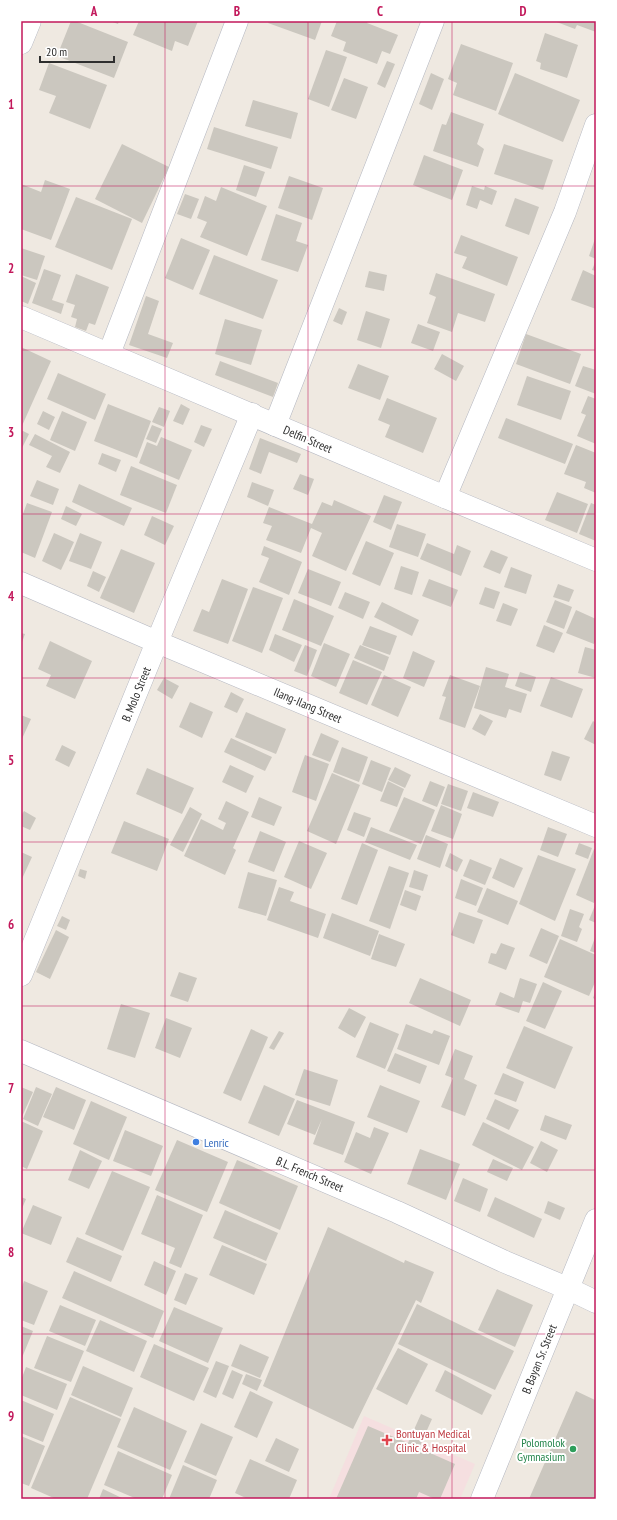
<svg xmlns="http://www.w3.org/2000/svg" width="617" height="1520" font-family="'PT Sans Narrow',sans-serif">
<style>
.medical{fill:#f5dfe0}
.building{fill:#cbc7bf}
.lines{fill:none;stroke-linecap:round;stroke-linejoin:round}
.minor-casing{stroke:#b4b7c1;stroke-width:23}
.tertiary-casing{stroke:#b4b7c1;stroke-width:23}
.minor{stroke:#fff;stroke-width:22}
.tertiary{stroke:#fff;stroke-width:22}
.grid{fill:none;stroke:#c2185b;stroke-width:1;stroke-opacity:0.55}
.shop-dot{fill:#3f7fe0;stroke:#fff;stroke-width:1.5}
.health-dot{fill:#e0444e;stroke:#fff;stroke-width:1.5}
.leisure-dot{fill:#2e9e5b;stroke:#fff;stroke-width:1.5}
.labels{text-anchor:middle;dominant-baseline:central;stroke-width:4;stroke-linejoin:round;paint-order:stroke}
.street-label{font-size:12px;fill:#2e2e2e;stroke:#fff}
.shop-label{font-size:12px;fill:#366cbe;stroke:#fff;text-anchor:start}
.health-label{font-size:12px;fill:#be3a42;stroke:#fff;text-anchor:start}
.leisure-label{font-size:12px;fill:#27864d;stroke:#fff;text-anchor:end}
.neatline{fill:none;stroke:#c2185b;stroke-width:1.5}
.grid-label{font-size:13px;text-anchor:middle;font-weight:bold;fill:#c2185b}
</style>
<rect width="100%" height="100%" fill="#efe9e1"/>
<path class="medical" d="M364 1416 475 1464 460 1499H329Z"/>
<g class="building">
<path d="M71 21H75L128 42 114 78 57 56Z"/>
<path d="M110 21H119L118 24Z"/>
<path d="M139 21H198L188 46 175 41 172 51 133 35Z"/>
<path d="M269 21H322L315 40 268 23Z"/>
<path d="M337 21H368L367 23 398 35 390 54 382 51 377 64 343 51 346 42 331 36Z"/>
<path d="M554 21H596V32L577 25 575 29Z"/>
<path d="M545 33 578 45 567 78 540 69 541 63 536 61Z"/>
<path d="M461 44 513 63 496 111 453 95 457 83 448 79Z"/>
<path d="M326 50 347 57 329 107 308 99Z"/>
<path d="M387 61 395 64 385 88 377 84Z"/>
<path d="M49 63 107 85 90 129 49 113 56 96 39 90Z"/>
<path d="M431 73 444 79 432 110 419 104Z"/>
<path d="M515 73 580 100 563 142 498 114Z"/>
<path d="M344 78 368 87 356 119 331 110Z"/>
<path d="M253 100 298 113 291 139 245 126Z"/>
<path d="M451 112 484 124 477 144 484 149 478 167 433 151 442 124 446 125Z"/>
<path d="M214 127 278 147 271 169 207 149Z"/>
<path d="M122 144 169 167 142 223 95 199Z"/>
<path d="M504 144 553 160 543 190 494 174Z"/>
<path d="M424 155 463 170 452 200 413 185Z"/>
<path d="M244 165 265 172 256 197 236 190Z"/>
<path d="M289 176 323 188 312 220 278 208Z"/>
<path d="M45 180 70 189 51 240 21 229V184L41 192Z"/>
<path d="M472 186 484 190 485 186 497 191 492 205 480 200 477 209 466 205Z"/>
<path d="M221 187 267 206 247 256 200 237 207 222 197 218 205 196 216 201Z"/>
<path d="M185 194 199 199 191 219 177 214Z"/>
<path d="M76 197 132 219 112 270 55 247Z"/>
<path d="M515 198 539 207 529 235 505 226Z"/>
<path d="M276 214 302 223 296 241 308 245 298 272 261 260Z"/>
<path d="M461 235 518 257 507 286 462 268 467 257 454 253Z"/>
<path d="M596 236V259L589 256Z"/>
<path d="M181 238 210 250 193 290 165 278Z"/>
<path d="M21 248 45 256 37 280 21 275Z"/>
<path d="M214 255 278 280 263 319 199 294Z"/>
<path d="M596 260V271L592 270Z"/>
<path d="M44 269 61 275 52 300 64 304 61 314 32 303Z"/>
<path d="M583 270 596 276V309L571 300Z"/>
<path d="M369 271 387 275 384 291 365 287Z"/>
<path d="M436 273 495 294 485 322 458 313 452 332 427 323 436 297 429 294Z"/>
<path d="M76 274 109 287 95 325 89 323 86 331 75 327 77 319 71 317 75 305 66 302Z"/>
<path d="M21 276 36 283 28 304 21 301Z"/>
<path d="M146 296 159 301 148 334 173 343 167 358 129 345Z"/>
<path d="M339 308 347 312 342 325 333 321Z"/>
<path d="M366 311 390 319 381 348 357 340Z"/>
<path d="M225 319 262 330 251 365 215 354Z"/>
<path d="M418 324 440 332 433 351 411 343Z"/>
<path d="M526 334 581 354 570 384 516 364Z"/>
<path d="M21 347 51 361 21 428Z"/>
<path d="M442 354 464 366 456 381 434 369Z"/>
<path d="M220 361 278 383 273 397 215 375Z"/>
<path d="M358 364 389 376 380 400 348 388Z"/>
<path d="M583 366 596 370V394L575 386Z"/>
<path d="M58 373 106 394 95 420 47 399Z"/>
<path d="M527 376 571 391 561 420 517 405Z"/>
<path d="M588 396 596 399V444L577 436 586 415 581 413Z"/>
<path d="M387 398 437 418 423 453 385 437 390 425 378 420Z"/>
<path d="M108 404 151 421 137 458 94 441Z"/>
<path d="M181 404 190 409 183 425 173 421Z"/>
<path d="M159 407 170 411 164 427 152 422Z"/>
<path d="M43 411 55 417 49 430 37 424Z"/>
<path d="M62 411 87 422 75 451 50 440Z"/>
<path d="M506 418 573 444 565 464 498 438Z"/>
<path d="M152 425 162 429 156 443 146 439Z"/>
<path d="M201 425 212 429 204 447 194 442Z"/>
<path d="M21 430 29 434 21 450Z"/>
<path d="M35 434 70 452 60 473 46 467 52 456 29 445Z"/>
<path d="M161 437 192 450 179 480 139 463 147 442 157 446Z"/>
<path d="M260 438 301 454 297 463 269 452 261 474 249 469Z"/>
<path d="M576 445 596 453V493L584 488 586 482 564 474Z"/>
<path d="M102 453 121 460 116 472 98 464Z"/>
<path d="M131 466 177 485 166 513 120 495Z"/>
<path d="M300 474 314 479 308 495 293 489Z"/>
<path d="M37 480 59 489 53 505 30 496Z"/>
<path d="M252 482 274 490 268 506 247 497Z"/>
<path d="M79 484 132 508 124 526 72 502Z"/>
<path d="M557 492 588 504 577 533 545 520Z"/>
<path d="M384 495 402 502 391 530 373 522Z"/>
<path d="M334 500 371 516 346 571 312 556 322 533 311 528 301 553 266 540 272 526 263 523 269 507 312 524 322 502 332 506Z"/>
<path d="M27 503 52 512 35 558 21 552V519Z"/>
<path d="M591 503 596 505V541L579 534Z"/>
<path d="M66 506 82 514 76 526 61 519Z"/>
<path d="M152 516 174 526 165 545 144 535Z"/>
<path d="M397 524 426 534 418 557 389 547Z"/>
<path d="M54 533 74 542 61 570 42 561Z"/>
<path d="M80 533 102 542 91 569 69 561Z"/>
<path d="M366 541 394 553 380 586 352 574Z"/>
<path d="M427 543 454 554 457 545 471 551 461 576 420 559Z"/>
<path d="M264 546 302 562 289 595 259 582 269 558 261 555Z"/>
<path d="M121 549 155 563 134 613 100 598Z"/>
<path d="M491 550 508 557 500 574 483 567Z"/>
<path d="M401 566 419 572 412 595 394 589Z"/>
<path d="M511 567 532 575 526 594 504 587Z"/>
<path d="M308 569 341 582 331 606 298 593Z"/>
<path d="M93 571 106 577 99 592 87 586Z"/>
<path d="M222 579 248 589 228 644 193 631 202 609 209 612Z"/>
<path d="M429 579 458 590 451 607 422 596Z"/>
<path d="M558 584 574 590 569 602 553 597Z"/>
<path d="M253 587 283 598 262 653 232 641Z"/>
<path d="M485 587 500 592 494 609 479 604Z"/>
<path d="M345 592 370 602 363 619 338 608Z"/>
<path d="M294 599 334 616 321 646 282 630Z"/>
<path d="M555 600 572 607 564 629 546 622Z"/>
<path d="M382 602 419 620 412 636 374 617Z"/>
<path d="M503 603 518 609 511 626 496 621Z"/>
<path d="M576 610 596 619V640L594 644 566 633Z"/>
<path d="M544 625 563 633 554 653 536 646Z"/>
<path d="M370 626 397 636 390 655 362 645Z"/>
<path d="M21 633 25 634 21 645Z"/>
<path d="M275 634 302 645 294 662 269 650Z"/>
<path d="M50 641 92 661 75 699 46 686 51 675 38 669Z"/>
<path d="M324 643 350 654 336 687 311 676Z"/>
<path d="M305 645 317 650 307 676 294 671Z"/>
<path d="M360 645 389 657 384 671 354 658Z"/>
<path d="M585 647 596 650V678L578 673Z"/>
<path d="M413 651 435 661 424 687 403 678Z"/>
<path d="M353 660 382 672 367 705 339 693Z"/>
<path d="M486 667 509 674 505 687 527 694 521 713 509 709 506 718 474 708Z"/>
<path d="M520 672 536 677 531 692 515 686Z"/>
<path d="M384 675 411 687 398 717 371 705Z"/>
<path d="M450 675 480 686 465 728 439 719 446 697 442 696Z"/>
<path d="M551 677 583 689 572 718 540 706Z"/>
<path d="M164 678 179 686 172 699 157 690Z"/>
<path d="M231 692 244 699 237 713 224 707Z"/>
<path d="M190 702 213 712 202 738 179 727Z"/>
<path d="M246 712 286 729 276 754 235 737Z"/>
<path d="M480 714 493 721 485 736 472 729Z"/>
<path d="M21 715 31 719 21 741Z"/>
<path d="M593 721 596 723V745L584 739Z"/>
<path d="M321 733 339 741 330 762 312 755Z"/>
<path d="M231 738 272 757 265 771 224 752Z"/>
<path d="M62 745 76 752 69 767 55 760Z"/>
<path d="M342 747 368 757 359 782 333 772Z"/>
<path d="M552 751 570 757 561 781 544 775Z"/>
<path d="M305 755 329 764 316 801 292 792Z"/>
<path d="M371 760 391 768 382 792 362 784Z"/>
<path d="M230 765 254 776 246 793 222 782Z"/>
<path d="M395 767 411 775 405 788 388 780Z"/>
<path d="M147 768 194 788 182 814 136 794Z"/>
<path d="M332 773 360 785 336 844 307 831Z"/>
<path d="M388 781 404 789 397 807 380 801Z"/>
<path d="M430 781 445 787 437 807 422 801Z"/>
<path d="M448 784 468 791 461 811 441 804Z"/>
<path d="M473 792 499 802 493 817 467 808Z"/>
<path d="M259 797 282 807 274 826 251 817Z"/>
<path d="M404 797 435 810 421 844 389 831Z"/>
<path d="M226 801 249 812 233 848 236 850 225 875 184 856 201 819 223 830 226 823 218 819Z"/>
<path d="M441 805 462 814 453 839 431 831Z"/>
<path d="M190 807 202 814 183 852 170 845Z"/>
<path d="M24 811 36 818 30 830 21 826V816Z"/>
<path d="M354 812 371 818 364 837 347 830Z"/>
<path d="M124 821 169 839 157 871 111 853Z"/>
<path d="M371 827 417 845 410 860 365 842Z"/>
<path d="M548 827 567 834 558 857 540 850Z"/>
<path d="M260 831 286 842 274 872 248 862Z"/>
<path d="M426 835 448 844 440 868 417 859Z"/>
<path d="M299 841 327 853 311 889 284 877Z"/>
<path d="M362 843 378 850 357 905 341 899Z"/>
<path d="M579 843 592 848 588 859 575 854Z"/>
<path d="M594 849H596V898L594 903 576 895Z"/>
<path d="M21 852 32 857 21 881Z"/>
<path d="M450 853 463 860 457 872 445 866Z"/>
<path d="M538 855 576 869 555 921 519 904Z"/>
<path d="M500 858 523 868 514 888 492 878Z"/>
<path d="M470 859 492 868 485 885 463 876Z"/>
<path d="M389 866 409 873 390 929 369 921Z"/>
<path d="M80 869 87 871 85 879 78 876Z"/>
<path d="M414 870 428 875 423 891 409 887Z"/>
<path d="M248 872 277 880 266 916 238 908Z"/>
<path d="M461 879 483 888 476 906 455 898Z"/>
<path d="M279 887 294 892 290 901 326 914 318 938 267 920Z"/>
<path d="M487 888 518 901 508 925 477 912Z"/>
<path d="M405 890 421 896 416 911 400 905Z"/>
<path d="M596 903V923L589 920Z"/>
<path d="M570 909 584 914 579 927 582 929 577 942 561 936Z"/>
<path d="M459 912 483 920 474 944 451 935Z"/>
<path d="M332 913 379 931 370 956 323 938Z"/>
<path d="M62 916 70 920 66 930 57 926Z"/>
<path d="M541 928 559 936 547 964 529 956Z"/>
<path d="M56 930 69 937 50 979 36 972Z"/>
<path d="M379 934 405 944 396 967 371 959Z"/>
<path d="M596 935V953L590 951Z"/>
<path d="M560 939 596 955V980L589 996 544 977Z"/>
<path d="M501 943 515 948 506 970 488 963 491 953 496 954Z"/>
<path d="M179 972 197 978 188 1002 170 996Z"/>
<path d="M420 978 471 1000 460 1026 409 1003Z"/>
<path d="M520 978 537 984 530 1003 523 1001 519 1013 495 1005 500 992 514 998Z"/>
<path d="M543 982 562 991 545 1029 526 1021Z"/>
<path d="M596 990V1000L593 998Z"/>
<path d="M121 1004 150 1013 135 1058 107 1049Z"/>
<path d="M349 1008 366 1017 355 1038 338 1028Z"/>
<path d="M166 1018 192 1028 180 1058 155 1048Z"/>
<path d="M370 1022 399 1034 385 1069 356 1057Z"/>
<path d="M406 1024 432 1034 434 1030 450 1036 439 1065 397 1049Z"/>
<path d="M524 1026 573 1047 555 1089 506 1068Z"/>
<path d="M251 1029 268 1037 241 1101 223 1093Z"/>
<path d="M279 1031 284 1033 274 1050 269 1048Z"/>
<path d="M455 1049 473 1056 464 1079 477 1085 465 1116 441 1107 453 1078 445 1075Z"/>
<path d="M395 1053 427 1066 420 1084 387 1071Z"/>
<path d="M304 1069 338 1080 330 1106 295 1095Z"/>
<path d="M503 1073 524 1082 516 1102 494 1094Z"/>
<path d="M264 1085 295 1099 279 1136 248 1123Z"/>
<path d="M380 1085 420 1101 407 1133 367 1117Z"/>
<path d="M21 1087 33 1092 21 1119Z"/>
<path d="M36 1087 52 1094 38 1126 23 1119Z"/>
<path d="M56 1087 86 1100 74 1130 43 1117Z"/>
<path d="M495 1099 519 1110 509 1130 486 1119Z"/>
<path d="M297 1100 355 1122 343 1155 313 1144 322 1119 315 1135 287 1124Z"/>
<path d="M91 1101 127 1117 109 1160 73 1144Z"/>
<path d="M545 1115 572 1125 566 1140 540 1130Z"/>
<path d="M21 1121 43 1131 27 1169 21 1166Z"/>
<path d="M483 1122 534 1147 522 1170 472 1145Z"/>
<path d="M374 1127 389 1133 371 1174 344 1162 356 1132 370 1138Z"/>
<path d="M125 1130 163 1146 151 1176 113 1161Z"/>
<path d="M177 1140 228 1162 207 1212 155 1190Z"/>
<path d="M541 1141 558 1150 547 1172 530 1163Z"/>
<path d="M420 1149 460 1164 446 1200 407 1184Z"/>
<path d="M80 1150 102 1161 89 1189 68 1180Z"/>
<path d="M493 1159 513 1168 507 1181 487 1172Z"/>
<path d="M237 1160 298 1186 280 1230 219 1203Z"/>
<path d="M112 1171 150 1187 123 1251 85 1234Z"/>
<path d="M463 1178 488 1189 480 1212 454 1201Z"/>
<path d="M157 1195 203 1215 181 1268 169 1263 175 1248 141 1234Z"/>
<path d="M21 1197 26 1199 21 1211Z"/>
<path d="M495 1197 542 1219 534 1238 487 1216Z"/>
<path d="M548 1201 565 1208 560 1220 544 1213Z"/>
<path d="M33 1205 62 1217 51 1245 21 1233Z"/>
<path d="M225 1210 278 1233 266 1261 213 1238Z"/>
<path d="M328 1227 404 1263 405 1260 434 1272 421 1303 416 1300 353 1429 263 1386Z"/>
<path d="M77 1237 122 1256 111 1282 66 1262Z"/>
<path d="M222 1245 267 1264 254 1295 209 1275Z"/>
<path d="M154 1261 176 1271 166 1295 144 1285Z"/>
<path d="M74 1271 164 1311 153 1338 62 1298Z"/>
<path d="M185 1273 198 1278 186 1305 174 1300Z"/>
<path d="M24 1281 48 1291 34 1325 21 1320V1290Z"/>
<path d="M497 1289 533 1305 515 1347 478 1330Z"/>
<path d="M417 1304 514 1351 495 1390 398 1344Z"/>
<path d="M60 1305 96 1320 85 1346 49 1331Z"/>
<path d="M174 1307 223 1328 208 1363 159 1341Z"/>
<path d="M100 1320 147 1341 134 1372 86 1351Z"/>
<path d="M21 1326 33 1331 21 1360Z"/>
<path d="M47 1336 84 1351 71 1382 34 1368Z"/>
<path d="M154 1344 209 1368 194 1401 140 1377Z"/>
<path d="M240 1344 269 1357 260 1378 231 1366Z"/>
<path d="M398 1348 428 1364 407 1405 376 1389Z"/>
<path d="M216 1361 229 1366 216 1398 203 1392Z"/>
<path d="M83 1366 133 1388 121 1417 71 1395Z"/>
<path d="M26 1367 67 1384 57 1410 21 1395V1380Z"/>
<path d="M232 1370 243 1375 233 1399 222 1394Z"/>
<path d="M445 1370 492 1395 482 1415 435 1391Z"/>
<path d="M246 1374 262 1380 257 1391 242 1384Z"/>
<path d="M250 1391 273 1402 257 1438 234 1427Z"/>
<path d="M576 1391 595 1400 596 1396V1499H529Z"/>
<path d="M70 1397 121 1419 87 1499H56L31 1488Z"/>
<path d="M21 1400 54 1414 43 1442 21 1433Z"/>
<path d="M134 1407 187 1431 170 1470 117 1447Z"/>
<path d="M421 1414 432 1419 419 1448 455 1464 440 1499H435L419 1492 416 1499H336L368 1426 408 1443Z"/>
<path d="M201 1423 233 1437 216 1476 184 1462Z"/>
<path d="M21 1436 45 1446 29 1486 21 1483Z"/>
<path d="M276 1438 299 1449 289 1472 265 1461Z"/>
<path d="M118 1451 172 1475 162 1499H137L104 1485Z"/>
<path d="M250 1459 297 1480 289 1499H248L235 1493Z"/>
<path d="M183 1465 217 1480 209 1499H169Z"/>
<path d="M103 1489 124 1499H99Z"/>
</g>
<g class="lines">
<defs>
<g id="minor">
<path d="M21 43 30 21"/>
<path d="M21 317 445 497 596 560"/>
<path d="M109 354 237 21"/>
<path d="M275 425 433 21"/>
<path d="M445 497 565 212 596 125"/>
<path d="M21 583 157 642 596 826"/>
<path d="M21 975 157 642 252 414"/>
</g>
<g id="tertiary">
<path d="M21 1051 397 1212 503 1261 567 1288 596 1302"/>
<path d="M482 1499 596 1220"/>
</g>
</defs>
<use href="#minor" class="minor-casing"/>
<use href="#tertiary" class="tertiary-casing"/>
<use href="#minor" class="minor"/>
<use href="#tertiary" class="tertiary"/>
</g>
<path class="grid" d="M165 21V1499M308 21V1499M452 21V1499M21 186H596M21 350H596M21 514H596M21 678H596M21 842H596M21 1006H596M21 1170H596M21 1334H596"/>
<circle class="shop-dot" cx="196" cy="1142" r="4"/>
<path class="health-dot" d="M385 1434h4v4h4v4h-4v4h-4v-4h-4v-4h4z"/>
<circle class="leisure-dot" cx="573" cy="1449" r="4"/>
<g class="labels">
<g class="street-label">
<text transform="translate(308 439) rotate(23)">Delfin Street</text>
<text transform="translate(136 694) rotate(-68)">B. Molo Street</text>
<text transform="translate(308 705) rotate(23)">Ilang-Ilang Street</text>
<text transform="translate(310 1174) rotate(23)">B.L. French Street</text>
<text transform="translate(539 1359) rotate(-68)">B. Bayan Sr. Street</text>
</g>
<g class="shop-label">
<text x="204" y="1142">Lenric</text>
</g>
<g class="health-label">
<text x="396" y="1433">Bontuyan Medical<tspan x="396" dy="14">Clinic &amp; Hospital</tspan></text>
</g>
<g class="leisure-label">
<text x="565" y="1442">Polomolok<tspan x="565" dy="14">Gymnasium</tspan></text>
</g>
</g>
<rect width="617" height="1520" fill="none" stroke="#ffffff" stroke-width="44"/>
<path d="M40 56v6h74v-6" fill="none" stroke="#2e2e2e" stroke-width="2"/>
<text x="46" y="56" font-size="12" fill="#2e2e2e" stroke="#ffffff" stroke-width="3" paint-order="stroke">20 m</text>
<rect x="22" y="22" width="573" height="1476" class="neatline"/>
<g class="grid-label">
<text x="94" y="16">A</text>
<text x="237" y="16">B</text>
<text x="380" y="16">C</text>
<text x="523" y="16">D</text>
<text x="11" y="109">1</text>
<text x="11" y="273">2</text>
<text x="11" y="437">3</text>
<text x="11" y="601">4</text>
<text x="11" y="765">5</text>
<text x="11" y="929">6</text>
<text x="11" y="1093">7</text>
<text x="11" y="1257">8</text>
<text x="11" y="1421">9</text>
</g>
</svg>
